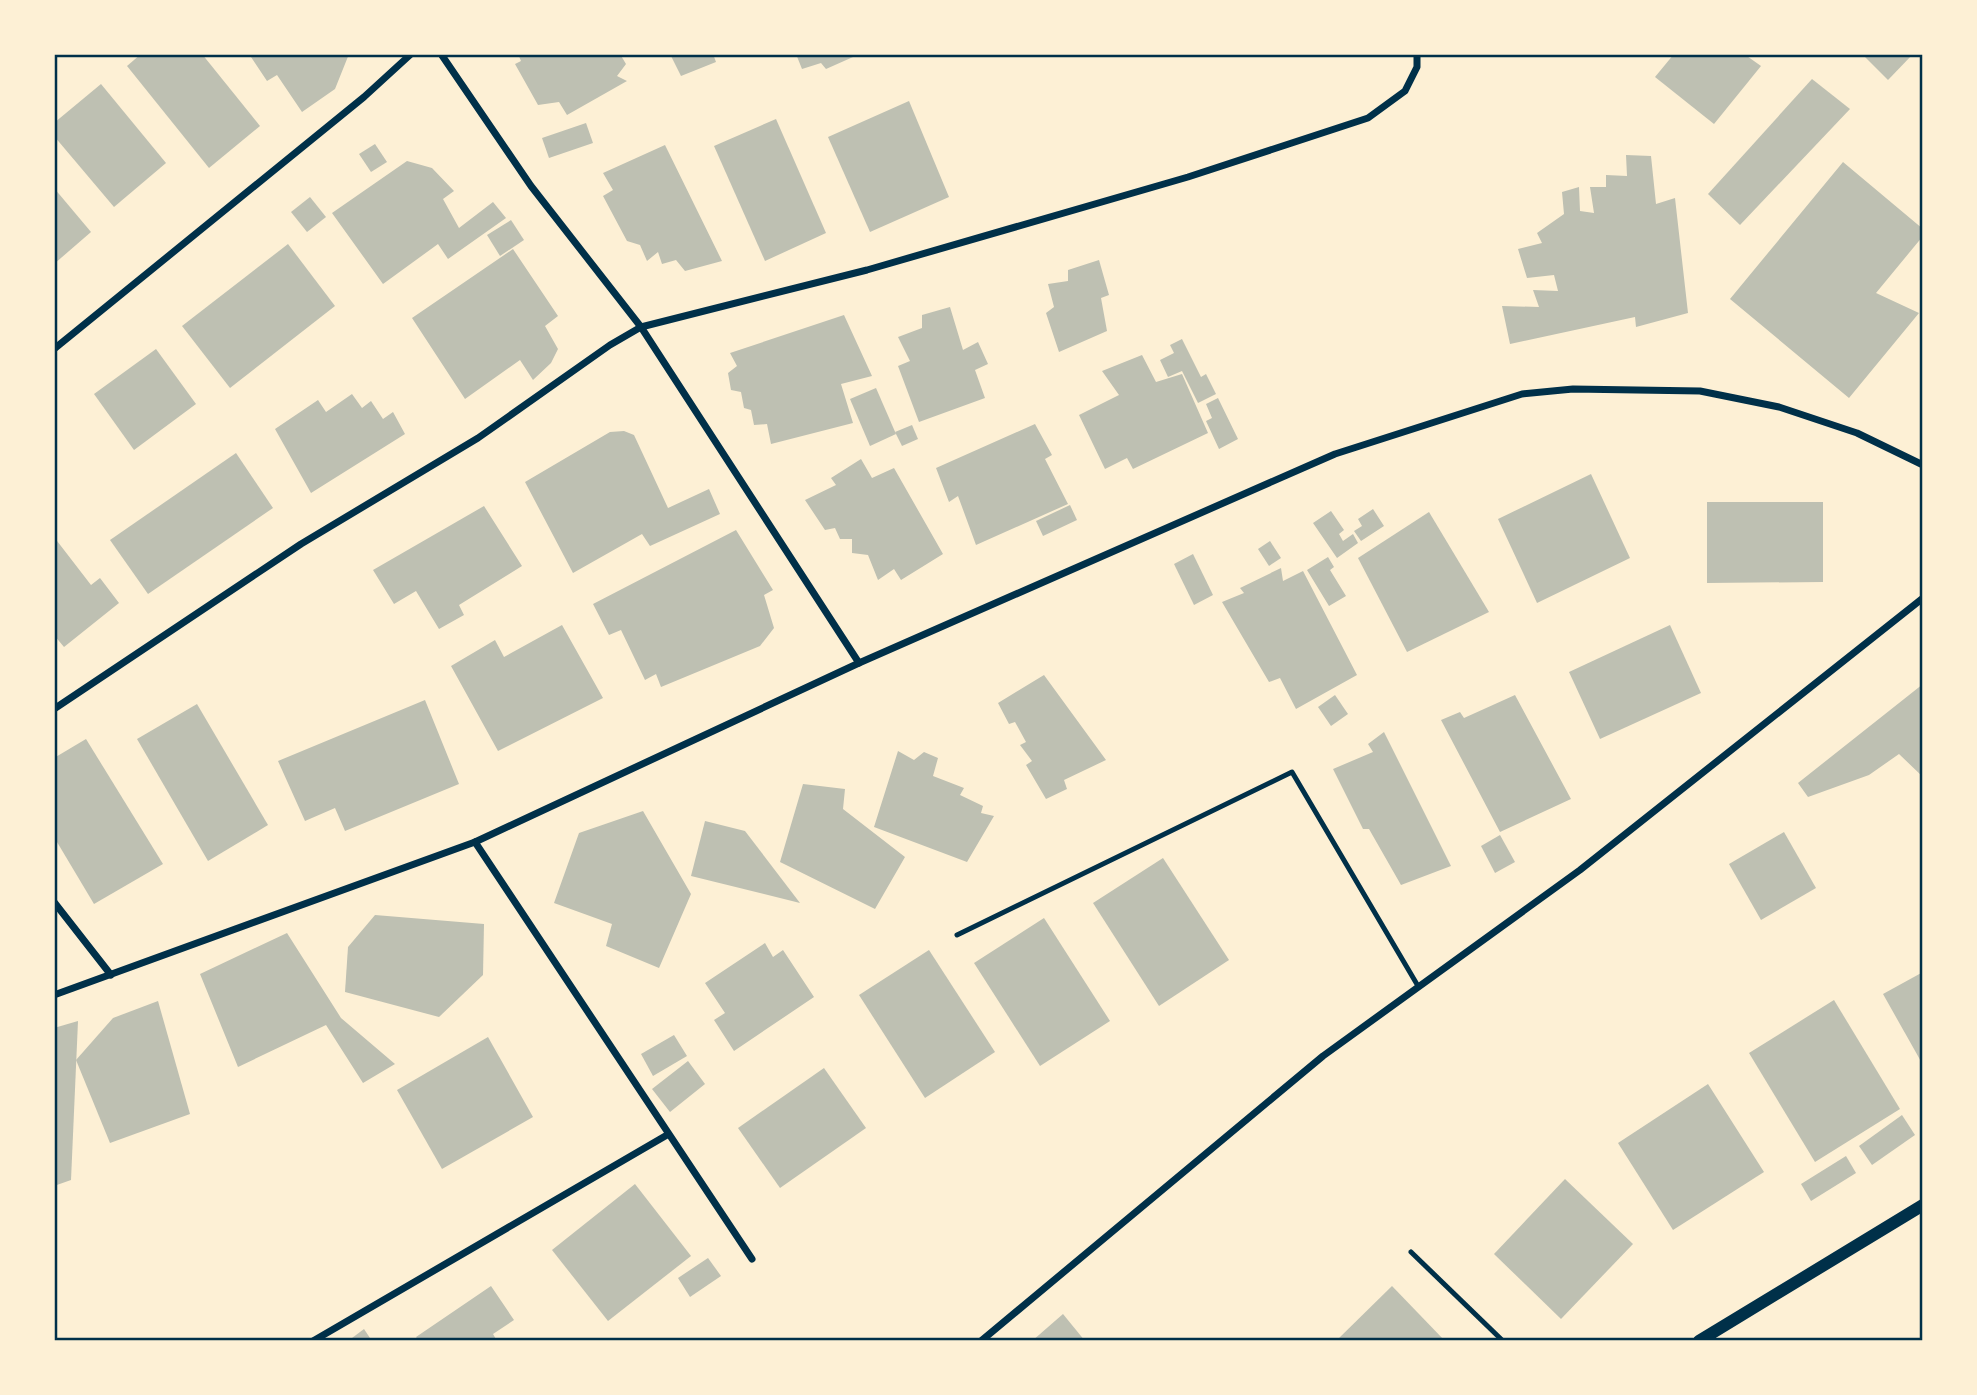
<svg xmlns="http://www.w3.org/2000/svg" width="1977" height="1395" font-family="Ubuntu,sans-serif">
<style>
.building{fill:#bec0b2}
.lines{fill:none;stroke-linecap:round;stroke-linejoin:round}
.service{stroke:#003049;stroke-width:5}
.minor{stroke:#003049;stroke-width:7}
.tertiary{stroke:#003049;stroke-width:12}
.neatline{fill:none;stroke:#003049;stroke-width:2.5}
</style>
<rect width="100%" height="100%" fill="#fdf0d5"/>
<g class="building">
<path d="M141 54H202L260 126 209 168 127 66Z"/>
<path d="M249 54H349L335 89 302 112 277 75 267 81Z"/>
<path d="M518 54H620L626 64 617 76 627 81 567 115 559 102 538 105 515 64 521 61Z"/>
<path d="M670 54H713L716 62 681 76Z"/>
<path d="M796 54H852L853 57 826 69 821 63 802 69Z"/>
<path d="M1674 54H1744L1761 66 1714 124 1655 77Z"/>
<path d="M1862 54H1913L1888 80Z"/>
<path d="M1812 79 1850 109 1740 225 1708 194Z"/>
<path d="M101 84 166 163 114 207 54 136V123Z"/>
<path d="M909 101 949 197 870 232 828 137Z"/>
<path d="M776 119 826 233 765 261 714 146Z"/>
<path d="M586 123 593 143 549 158 542 138Z"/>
<path d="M375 144 387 162 371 172 359 154Z"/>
<path d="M665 145 722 261 685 271 676 260 662 264 658 252 647 261 640 245 627 241 603 196 613 190 603 173Z"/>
<path d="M1626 155 1651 156 1656 204 1675 198 1688 313 1636 327 1635 317 1510 344 1502 306 1539 307 1533 290 1558 291 1554 275 1527 278 1518 249 1542 243 1537 233 1564 214 1562 192 1579 187 1580 211 1594 213 1590 187H1606V175L1627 176Z"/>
<path d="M407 161 432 168 454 191 443 199 459 228 493 202 506 218 448 259 438 244 383 284 332 213Z"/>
<path d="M1843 162 1923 229V236L1876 293 1919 313 1849 398 1730 299Z"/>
<path d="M54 188 91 232 54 264Z"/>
<path d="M310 197 326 217 307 232 291 212Z"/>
<path d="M511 220 524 240 500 256 487 235Z"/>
<path d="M288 244 335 306 230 388 182 326Z"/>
<path d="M513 249 558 316 545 326 558 349 551 363 533 380 520 360 465 399 412 318Z"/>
<path d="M1099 260 1109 295 1101 298 1107 331 1059 352 1046 313 1054 307 1048 284 1068 281V270Z"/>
<path d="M950 307 963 350 978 342 988 364 975 370 985 398 919 422 898 366 910 361 898 337 922 328V315Z"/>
<path d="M844 315 872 376 841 384 853 423 771 444 767 424 754 425 751 410 744 408 741 392 731 390 728 373 737 366 730 353Z"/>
<path d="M1182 339 1201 377 1206 374 1216 394 1198 403 1182 371 1168 377 1160 360 1174 353 1170 345Z"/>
<path d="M156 349 196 404 134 450 94 394Z"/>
<path d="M1142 355 1156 382 1182 374 1208 433 1133 469 1127 458 1105 469 1079 415 1119 395 1102 371Z"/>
<path d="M876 388 896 434 870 446 850 399Z"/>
<path d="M352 394 362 408 371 401 383 419 393 412 405 434 311 493 275 429 318 400 326 412Z"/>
<path d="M1218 398 1238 439 1219 449 1206 421 1212 418 1206 404Z"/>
<path d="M1035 424 1052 455 1045 459 1068 504 976 545 958 496 949 502 936 468Z"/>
<path d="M912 425 918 439 902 446 895 432Z"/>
<path d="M624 431 634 435 668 508 709 489 720 514 650 546 642 534 573 573 525 482 610 432Z"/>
<path d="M236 453 273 508 148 594 110 540Z"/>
<path d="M861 459 872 478 894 468 943 554 901 580 894 569 878 580 868 555 852 553V539H840L835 528 825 530 805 500 836 485 831 478Z"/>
<path d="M1591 474 1630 558 1537 603 1498 519Z"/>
<path d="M1707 502H1823V582L1707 583Z"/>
<path d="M1070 505 1077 520 1043 536 1036 521Z"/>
<path d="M484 506 522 566 459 605 464 615 439 629 416 591 394 604 373 570Z"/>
<path d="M1373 509 1384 526 1361 541 1354 531 1362 526 1358 519Z"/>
<path d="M1331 511 1344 530 1339 534 1343 541 1353 534 1358 543 1337 558 1313 523Z"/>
<path d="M1429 512 1489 612 1407 652 1358 558Z"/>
<path d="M736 530 773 590 764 595 774 628 760 646 661 687 656 674 645 680 621 630 609 635 593 604Z"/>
<path d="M54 537 91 585 100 578 119 603 64 647 54 635Z"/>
<path d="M1270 541 1281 558 1269 566 1258 549Z"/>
<path d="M1193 554 1213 595 1194 605 1174 564Z"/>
<path d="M1328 557 1334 567 1330 570 1346 596 1329 606 1307 570Z"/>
<path d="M1281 568 1283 581 1303 571 1357 675 1296 709 1280 678 1269 682 1222 602 1244 593 1240 588Z"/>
<path d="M562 625 603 698 498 751 451 666 495 640 504 657Z"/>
<path d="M1670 625 1701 693 1600 739 1569 672Z"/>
<path d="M1044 675 1106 760 1064 780 1067 789 1046 799 1026 765 1032 761 1020 745 1026 742 1015 722 1009 724 998 703Z"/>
<path d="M1923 684V777L1899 754 1869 775 1808 797 1798 783Z"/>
<path d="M1335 695 1348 714 1331 726 1318 707Z"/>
<path d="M1515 695 1571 799 1500 832 1441 720 1460 712 1464 718Z"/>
<path d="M425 700 459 784 345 831 335 808 305 821 278 761Z"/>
<path d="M197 704 268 825 208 861 137 739Z"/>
<path d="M1384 732 1451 866 1401 885 1369 829H1363L1333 769 1373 752 1368 744Z"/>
<path d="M86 739 163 864 94 904 54 837V758Z"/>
<path d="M898 751 914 760 924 752 938 758 933 776 964 788 960 795 983 806 981 813 994 816 967 862 874 827Z"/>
<path d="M803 784 845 789 843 809 905 857 875 909 780 862Z"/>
<path d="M643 811 691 894 659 968 606 946 612 924 554 903 579 833Z"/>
<path d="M705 821 745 831 800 903 691 876Z"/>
<path d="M1784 832 1816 888 1761 920 1729 864Z"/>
<path d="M1500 835 1515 862 1495 873 1481 846Z"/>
<path d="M1163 858 1229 960 1159 1006 1093 903Z"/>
<path d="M375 915 484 924 483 975 439 1017 345 992 348 947Z"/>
<path d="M1044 918 1110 1021 1040 1066 974 963Z"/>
<path d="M287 933 341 1018 395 1064 363 1083 326 1025 238 1067 200 974Z"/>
<path d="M765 943 773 957 783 950 814 997 734 1051 714 1020 725 1013 705 983Z"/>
<path d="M929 950 995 1052 925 1098 859 995Z"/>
<path d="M1923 972V1065L1883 994Z"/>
<path d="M1834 1000 1900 1109 1815 1162 1749 1053Z"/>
<path d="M158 1001 190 1114 110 1143 76 1060 113 1018Z"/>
<path d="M78 1021 71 1180 54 1186V1028Z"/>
<path d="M674 1035 687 1056 653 1076 641 1054Z"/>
<path d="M488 1037 533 1117 442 1169 397 1090Z"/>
<path d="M688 1061 705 1084 670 1112 652 1089Z"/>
<path d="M824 1068 866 1128 780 1188 738 1128Z"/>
<path d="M1708 1084 1764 1172 1673 1230 1618 1143Z"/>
<path d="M1902 1115 1915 1135 1872 1165 1859 1146Z"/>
<path d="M1846 1156 1856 1173 1811 1201 1801 1184Z"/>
<path d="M1565 1179 1633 1244 1561 1319 1494 1254Z"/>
<path d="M635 1184 691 1256 608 1321 552 1250Z"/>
<path d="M708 1258 721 1276 690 1297 678 1278Z"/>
<path d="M491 1286 514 1320 493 1334 497 1341H419L416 1337Z"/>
<path d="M1392 1286 1445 1341H1336Z"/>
<path d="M1063 1314 1085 1341H1032Z"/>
<path d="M364 1329 372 1341H348Z"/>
</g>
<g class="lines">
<g class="service">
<path d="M957 935 1292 772 1418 986"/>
<path d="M1411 1252 1503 1341"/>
</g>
<g class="minor">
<path d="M441 54 531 186 641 327 859 663"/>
<path d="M54 349 364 97 411 54"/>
<path d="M54 709 301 544 478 438 610 345 641 327 867 270 1188 177 1368 118 1405 91 1417 67V54"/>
<path d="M475 842 752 1259"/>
<path d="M54 902 111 975"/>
<path d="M54 995 475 842 859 663 1335 454 1522 394 1573 389 1700 391 1779 407 1857 433 1923 465"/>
<path d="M313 1341 667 1135"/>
<path d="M981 1341 1323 1056 1580 870 1923 598"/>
</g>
<path class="tertiary" d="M1699 1341 1923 1205"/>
</g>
<rect width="1977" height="1395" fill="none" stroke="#fdf0d5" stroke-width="112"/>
<rect x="56" y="56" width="1865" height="1283" class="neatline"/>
</svg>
